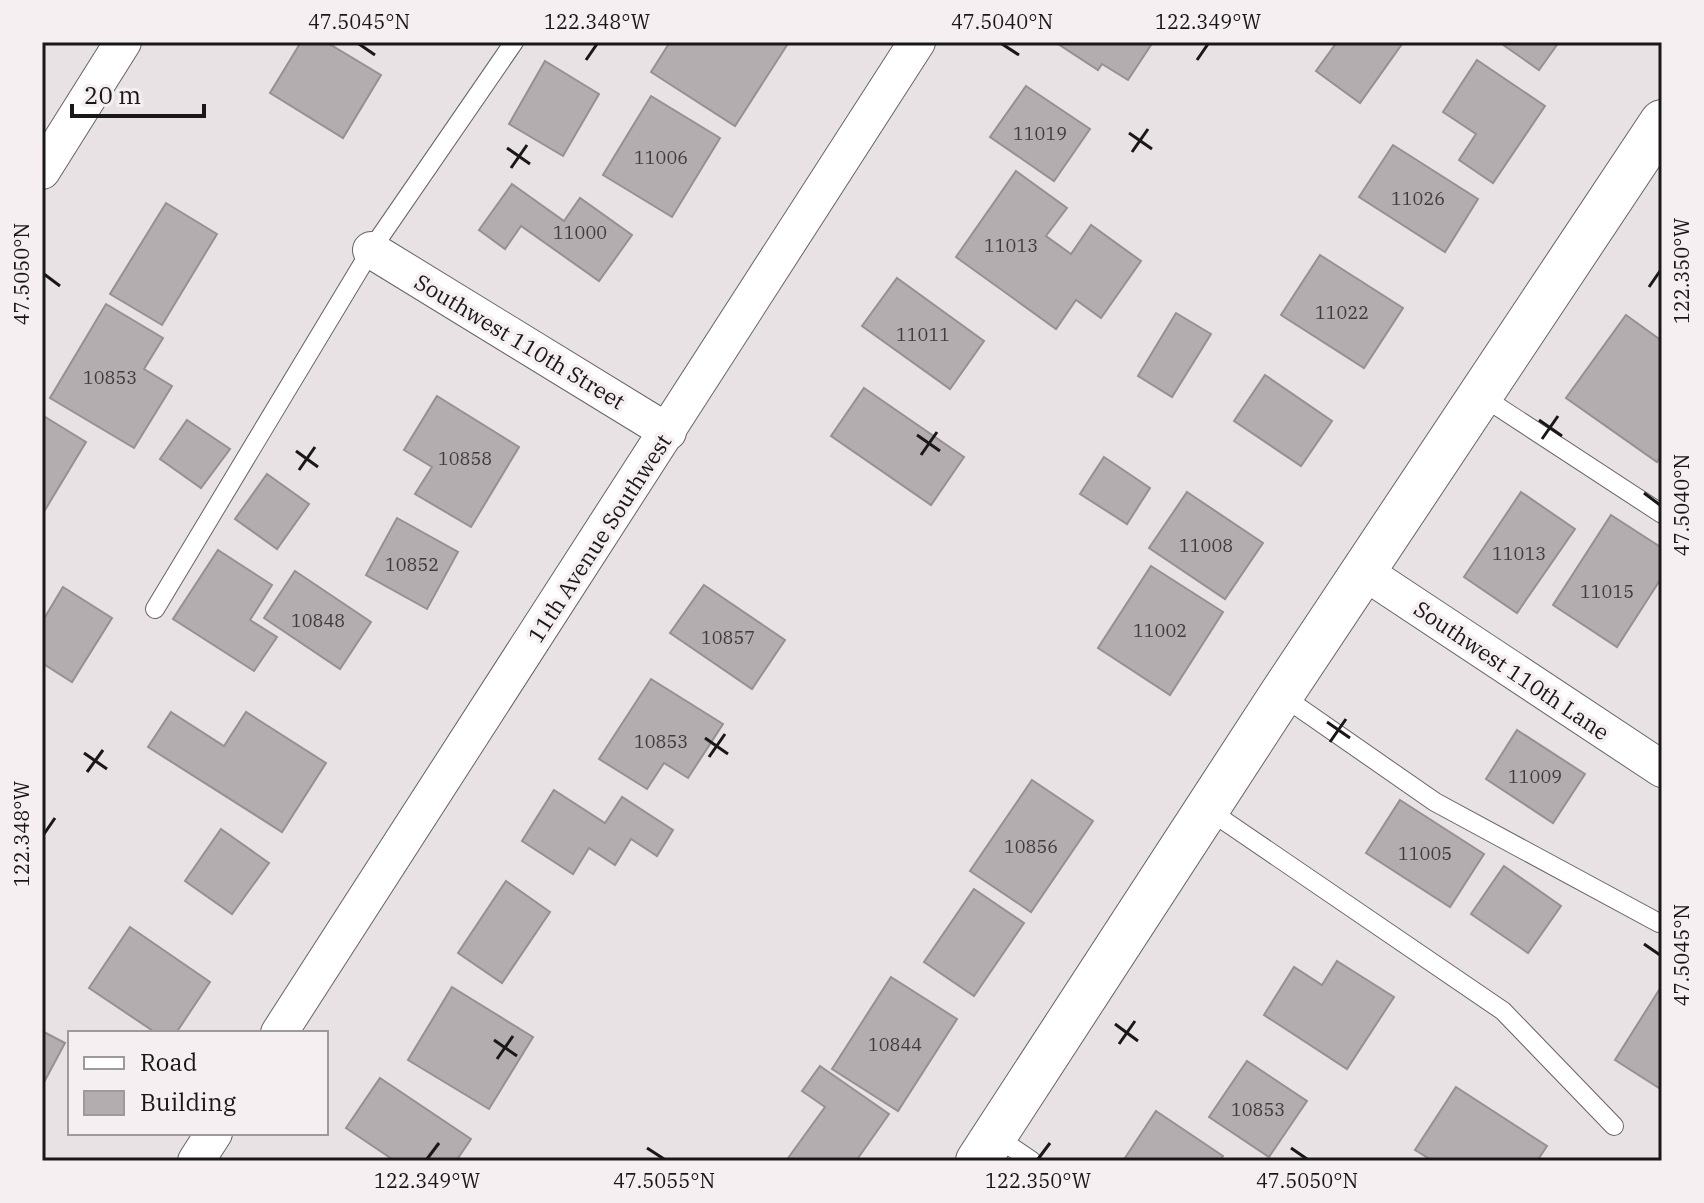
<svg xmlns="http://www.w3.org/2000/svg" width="1704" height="1203" font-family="'IBM Plex Serif',serif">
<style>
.building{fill:#b4adaf;stroke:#969091;stroke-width:2}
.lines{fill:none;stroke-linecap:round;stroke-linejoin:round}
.service-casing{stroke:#686263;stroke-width:20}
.minor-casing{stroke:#686263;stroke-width:38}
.tertiary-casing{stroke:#686263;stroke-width:46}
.service{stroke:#fff;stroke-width:18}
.minor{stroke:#fff;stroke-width:36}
.tertiary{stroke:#fff;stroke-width:44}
.ticks{fill:none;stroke:#191717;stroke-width:3}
.labels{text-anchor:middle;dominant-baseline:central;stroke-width:7;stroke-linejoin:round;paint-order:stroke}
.number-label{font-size:18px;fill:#403c3d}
.street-label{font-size:22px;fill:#191717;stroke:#f6eff1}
.neatline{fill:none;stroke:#191717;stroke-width:3}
.ticks-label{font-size:20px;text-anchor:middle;fill:#191717}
</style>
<rect width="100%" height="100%" fill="#e9e2e4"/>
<g class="building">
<path d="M301 42H326L381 75 343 138 270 93Z"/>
<path d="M670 42H789L735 126 651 72Z"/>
<path d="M1055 42H1153L1128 80 1102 64 1098 70Z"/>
<path d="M1337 42H1400L1402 44 1360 103 1316 71Z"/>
<path d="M1499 42H1559L1539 70Z"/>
<path d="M1477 60 1545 106 1493 183 1459 160 1476 134 1443 112Z"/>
<path d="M545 61 599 94 563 156 509 124Z"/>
<path d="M1026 86 1090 129 1054 181 990 137Z"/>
<path d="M651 96 720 138 672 217 603 175Z"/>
<path d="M1393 145 1478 199 1445 252 1359 197Z"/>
<path d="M1016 171 1067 208 1046 236 1071 254 1091 225 1141 261 1101 318 1076 300 1056 329 956 257Z"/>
<path d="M512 184 564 221 580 198 632 235 599 281 521 226 505 249 479 230Z"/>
<path d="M166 203 217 234 162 325 110 294Z"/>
<path d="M1320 255 1403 308 1364 368 1281 315Z"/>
<path d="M897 278 984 341 950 389 862 326Z"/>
<path d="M106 304 163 338 144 369 172 386 134 448 50 398Z"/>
<path d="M1176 313 1211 334 1172 397 1138 376Z"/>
<path d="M1626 315 1662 341V455L1657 462 1566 398Z"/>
<path d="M1265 375 1332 421 1301 466 1234 421Z"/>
<path d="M864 388 964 457 931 505 831 436Z"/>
<path d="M437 396 519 447 471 527 415 494 432 467 404 450Z"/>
<path d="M42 415 86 442 42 515Z"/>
<path d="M187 420 230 449 201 488 160 459Z"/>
<path d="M1104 457 1150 488 1127 524 1080 494Z"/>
<path d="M267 474 309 504 277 549 235 519Z"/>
<path d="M1187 492 1263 543 1225 599 1149 548Z"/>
<path d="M1521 492 1575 529 1517 613 1464 577Z"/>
<path d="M1611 515 1662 548V577L1617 647 1553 605Z"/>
<path d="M397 518 458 552 427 609 366 575Z"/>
<path d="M218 550 272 585 250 620 277 637 254 671 173 619Z"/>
<path d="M1151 566 1223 612 1170 695 1098 648Z"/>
<path d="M295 571 371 622 340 669 264 618Z"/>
<path d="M704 585 785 640 752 689 670 633Z"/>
<path d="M63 587 112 618 72 682 42 663V622Z"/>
<path d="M651 679 723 724 688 778 664 763 647 789 599 759Z"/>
<path d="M171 712 224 746 246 712 326 763 282 832 148 747Z"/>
<path d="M1517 730 1585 774 1553 823 1486 779Z"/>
<path d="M1032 780 1093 821 1031 912 970 871Z"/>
<path d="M554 790 605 823 622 797 673 830 657 856 631 839 615 865 589 848 573 874 522 841Z"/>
<path d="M1400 800 1484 854 1450 907 1366 853Z"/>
<path d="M221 829 269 863 232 914 185 881Z"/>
<path d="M1504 866 1561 906 1528 953 1471 914Z"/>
<path d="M506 881 550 912 502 983 458 953Z"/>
<path d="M974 889 1024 923 974 996 924 962Z"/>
<path d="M130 927 210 982 176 1033H156L89 988Z"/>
<path d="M1337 961 1394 997 1347 1069 1264 1015 1294 967 1322 985Z"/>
<path d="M891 977 957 1019 898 1111 832 1069Z"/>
<path d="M452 987 533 1037 489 1109 408 1060Z"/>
<path d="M1659 990 1662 993V1090L1615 1060Z"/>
<path d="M42 1031 65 1043 42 1086Z"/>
<path d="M1247 1061 1307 1101 1269 1157 1209 1117Z"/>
<path d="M820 1066 889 1114 856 1161H786L825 1107 802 1091Z"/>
<path d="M380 1078 471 1139 456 1161H395L346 1128Z"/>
<path d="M1456 1087 1547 1146 1537 1161H1433L1415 1150Z"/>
<path d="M1156 1111 1223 1156 1220 1161H1123Z"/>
</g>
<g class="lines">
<defs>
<g id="service">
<path d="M1480 395 1662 514"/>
<path d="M155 609 371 250 514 42"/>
<path d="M1281 695 1435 802 1659 923"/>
<path d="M1207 809 1503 1011 1614 1126"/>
<path d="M995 1136 1032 1161"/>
</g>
<g id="minor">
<path d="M42 171 123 42"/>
<path d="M371 250 668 432"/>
<path d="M1363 571 1662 769"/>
<path d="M279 1033 917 42"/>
<path d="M196 1161 214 1133"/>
</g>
<path id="tertiary" d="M978 1161 1281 695 1662 122"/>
</defs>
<use href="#service" class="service-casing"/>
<use href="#minor" class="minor-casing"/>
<use href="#tertiary" class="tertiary-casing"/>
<use href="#service" class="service"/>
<use href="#minor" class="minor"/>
<use href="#tertiary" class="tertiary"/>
</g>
<path class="ticks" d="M359 44 375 55M1002 44 1019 55M586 60 597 44M1197 60 1208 44M1129 133 1152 149M507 148 530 164M1132 152 1148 129M511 168 527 145M44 274 60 286M1649 287 1660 271M1539 420 1562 436M917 435 940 451M1542 439 1558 416M296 451 318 467M921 455 937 432M299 470 315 447M1644 493 1660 505M1327 722 1350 738M705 738 728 754M1330 742 1346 719M84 753 107 769M709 757 725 734M87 772 103 750M44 834 55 818M1644 944 1660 955M1115 1024 1138 1041M494 1040 517 1056M1119 1044 1135 1021M497 1059 513 1036M647 1148 664 1159M1291 1148 1307 1159M427 1159 439 1143M1038 1159 1050 1143"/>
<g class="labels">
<g class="number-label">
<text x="1040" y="133">11019</text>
<text x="661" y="157">11006</text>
<text x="1418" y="198">11026</text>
<text x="580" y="232">11000</text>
<text x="1011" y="245">11013</text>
<text x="1342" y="312">11022</text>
<text x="923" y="334">11011</text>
<text x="110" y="377">10853</text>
<text x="465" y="458">10858</text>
<text x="1206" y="545">11008</text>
<text x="1519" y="553">11013</text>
<text x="412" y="564">10852</text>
<text x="1607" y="591">11015</text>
<text x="318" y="620">10848</text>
<text x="1160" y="630">11002</text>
<text x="728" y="637">10857</text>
<text x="661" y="741">10853</text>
<text x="1535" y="776">11009</text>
<text x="1031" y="846">10856</text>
<text x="1425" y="853">11005</text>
<text x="895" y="1044">10844</text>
<text x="1258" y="1109">10853</text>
</g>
<g class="street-label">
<text transform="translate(520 341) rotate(31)">Southwest 110th Street</text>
<text transform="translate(599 538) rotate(-57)">11th Avenue Southwest</text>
<text transform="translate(1512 670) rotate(34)">Southwest 110th Lane</text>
</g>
</g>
<rect width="1704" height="1203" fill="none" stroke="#f6eff1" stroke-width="88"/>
<rect x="68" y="1031" width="260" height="104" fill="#f6eff1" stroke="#9e999a" stroke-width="2"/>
<rect x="84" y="1057" width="40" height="12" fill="#ffffff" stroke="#9e999a" stroke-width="2"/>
<text x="140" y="1071" font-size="24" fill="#191717">Road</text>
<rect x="84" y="1091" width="40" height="24" fill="#b4adaf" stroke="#9e999a" stroke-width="2"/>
<text x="140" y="1111" font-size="24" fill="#191717">Building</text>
<path d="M72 104v12h132v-12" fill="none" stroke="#191717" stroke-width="4"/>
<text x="84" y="104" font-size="24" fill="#191717" stroke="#f6eff1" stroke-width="6" paint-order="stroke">20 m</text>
<rect x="44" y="44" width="1616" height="1115" class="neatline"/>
<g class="ticks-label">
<text x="359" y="29">47.5045°N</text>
<text x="597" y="29">122.348°W</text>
<text x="1002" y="29">47.5040°N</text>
<text x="1208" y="29">122.349°W</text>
<text transform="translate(1682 271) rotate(-90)" y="7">122.350°W</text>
<text transform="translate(22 274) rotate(-90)" y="7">47.5050°N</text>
<text transform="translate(1682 505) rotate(-90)" y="7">47.5040°N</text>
<text transform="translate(22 834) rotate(-90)" y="7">122.348°W</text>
<text transform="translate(1682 955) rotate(-90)" y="7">47.5045°N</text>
<text x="427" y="1188">122.349°W</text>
<text x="664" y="1188">47.5055°N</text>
<text x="1038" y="1188">122.350°W</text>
<text x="1307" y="1188">47.5050°N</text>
</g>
</svg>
